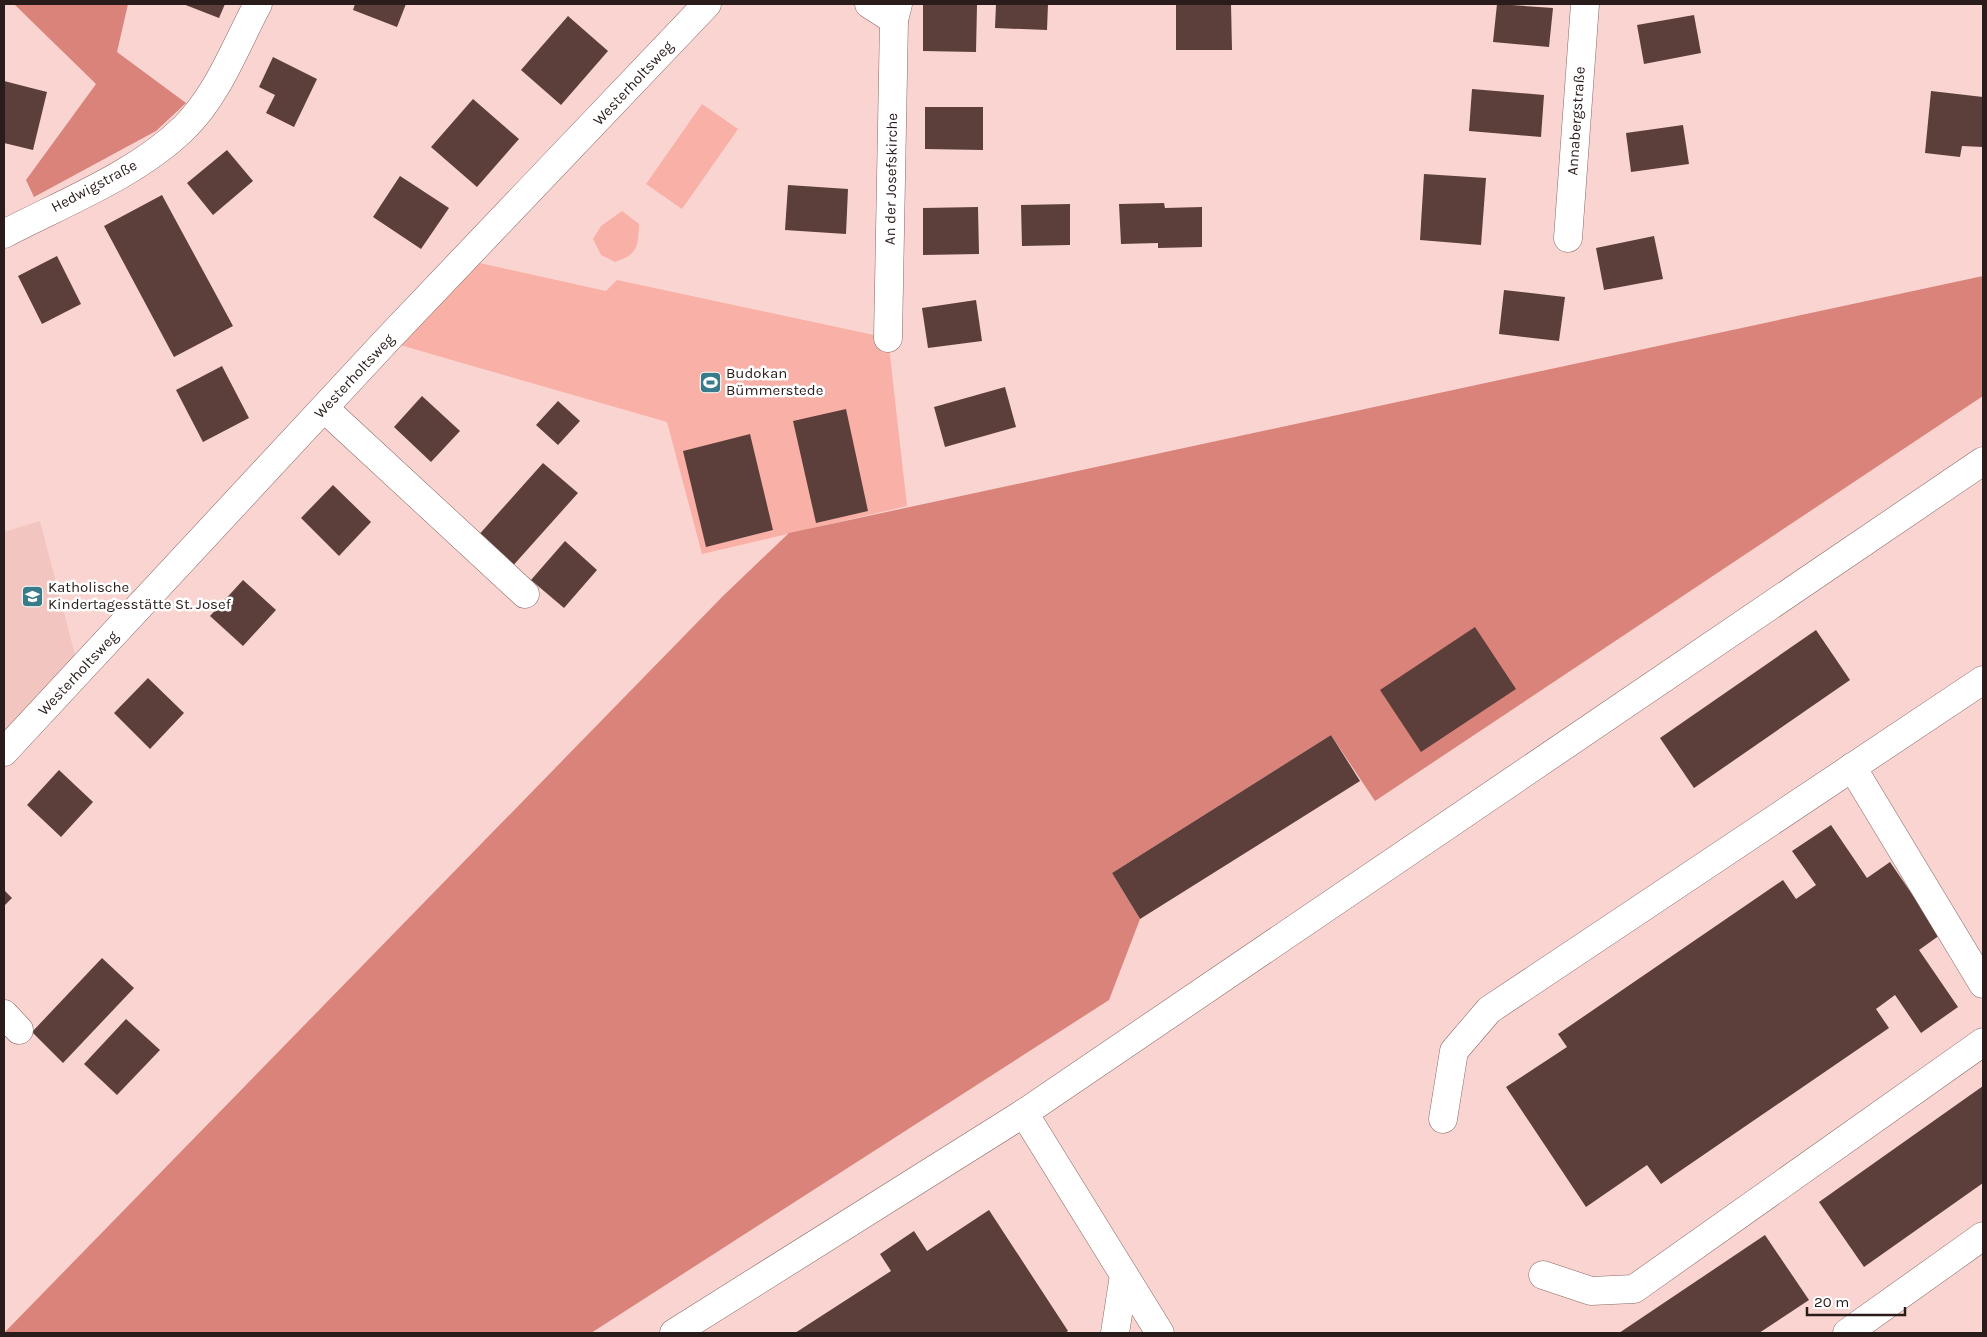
<svg xmlns="http://www.w3.org/2000/svg" width="1987" height="1337" font-family="Karla,sans-serif">
<style>
.built{fill:#f2c5c0}
.green{fill:#f9b0a7}
.forest{fill:#da837b}
.building{fill:#5c3f3b}
.lines{fill:none;stroke-linecap:round;stroke-linejoin:round}
.minor-casing{stroke:#886864;stroke-width:29}
.minor{stroke:#fff;stroke-width:28}
.labels{text-anchor:middle;dominant-baseline:central;stroke-width:5;stroke-linejoin:round;paint-order:stroke}
.street-label{font-size:15px;fill:#291c1a;stroke:#fff}
.poi-label{font-size:15px;fill:#291c1a;stroke:#fff;text-anchor:start}
</style>
<rect width="100%" height="100%" fill="#fad4d0"/>
<path class="built" d="M40 521 76 659 4 731V532Z"/>
<g class="green">
<path d="M702 104 738 129 682 209 646 184Z"/>
<path d="M622 211 639 224C638 247 638 254 615 262L601 255 593 239 601 226Z"/>
<path d="M466 260 606 291 617 280 888 338 907 506 702 554 667 422 386 341Z"/>
</g>
<g class="forest">
<path d="M14 4H128L117 52 186 103 156 131 34 197 26 180 96 84Z"/>
<path d="M1983 276V396L1375 801 1331 735 1112 873 1140 919 1109 1000 591 1333H4L723 596 789 533Z"/>
</g>
<g class="building">
<path d="M183 4H225L219 18Z"/>
<path d="M355 4H406L397 27 353 10Z"/>
<path d="M923 4 977 5 976 52 923 51Z"/>
<path d="M996 4H1048L1047 30 995 28Z"/>
<path d="M1176 4H1231L1232 50H1176Z"/>
<path d="M1497 4 1553 8 1549 47 1493 42Z"/>
<path d="M1694 15 1701 53 1644 64 1637 25Z"/>
<path d="M568 16 608 51 561 105 521 70Z"/>
<path d="M273 57 317 79 294 127 266 113 275 95 259 87Z"/>
<path d="M4 81 47 92 33 150 4 143Z"/>
<path d="M1472 89 1544 95 1541 137 1469 131Z"/>
<path d="M1931 91 1983 97V147L1962 146 1960 157 1925 153Z"/>
<path d="M473 99 519 139 477 187 431 147Z"/>
<path d="M925 107H983V150L925 149Z"/>
<path d="M1683 125 1689 164 1631 172 1626 133Z"/>
<path d="M227 150 253 181 213 215 187 183Z"/>
<path d="M1424 174 1486 178 1481 245 1420 240Z"/>
<path d="M400 176 449 208 421 249 373 217Z"/>
<path d="M788 185 848 189 846 234 785 230Z"/>
<path d="M162 195 233 326 174 357 104 226Z"/>
<path d="M1164 203 1165 208 1202 207V247L1158 248V243L1121 244 1119 204Z"/>
<path d="M1070 204V245L1022 246 1021 205Z"/>
<path d="M978 207 979 254 923 255V208Z"/>
<path d="M1654 236 1663 279 1604 290 1596 248Z"/>
<path d="M57 256 81 304 42 324 18 276Z"/>
<path d="M1504 290 1565 297 1559 341 1499 334Z"/>
<path d="M976 300 982 341 928 348 922 308Z"/>
<path d="M222 366 249 418 203 442 176 390Z"/>
<path d="M1005 387 1016 427 945 447 934 407Z"/>
<path d="M422 396 460 431 431 462 394 427Z"/>
<path d="M558 401 580 421 558 445 536 425Z"/>
<path d="M846 409 868 511 816 523 793 421Z"/>
<path d="M750 434 773 530 706 547 683 451Z"/>
<path d="M543 463 578 493 510 569 476 538Z"/>
<path d="M333 485 371 522 339 556 301 518Z"/>
<path d="M565 541 597 570 564 608 531 580Z"/>
<path d="M243 580 276 610 243 646 210 616Z"/>
<path d="M1475 627 1516 689 1421 752 1380 690Z"/>
<path d="M1816 630 1850 680 1694 788 1660 738Z"/>
<path d="M148 678 184 713 150 749 114 713Z"/>
<path d="M1331 735 1360 781 1140 919 1112 873Z"/>
<path d="M59 770 93 802 61 837 27 805Z"/>
<path d="M1831 825 1867 878 1890 862 1940 935 1919 950 1958 1007 1921 1033 1895 995 1876 1009 1889 1028 1661 1184 1647 1165 1586 1207 1506 1087 1567 1047 1558 1034 1783 880 1796 899 1816 885 1792 851Z"/>
<path d="M4 890 12 898 4 906Z"/>
<path d="M102 958 134 988 63 1063 32 1032Z"/>
<path d="M126 1019 160 1050 117 1095 84 1064Z"/>
<path d="M1983 1086V1183L1864 1267 1819 1202Z"/>
<path d="M989 1210 1068 1331 1065 1333H795L891 1271 880 1254 914 1231 927 1251Z"/>
<path d="M1765 1235 1809 1300 1759 1333H1619Z"/>
</g>
<g class="lines">
<defs>
<g id="minor">
<path d="M869 4 894 20 898 4"/>
<path d="M4 234C63 203 136 175 184 128 218 95 236 45 258 4"/>
<path d="M1568 238 1585 4"/>
<path d="M888 338 894 20"/>
<path d="M324 408 525 594"/>
<path d="M4 752 386 341 707 4"/>
<path d="M1852 767 1983 984"/>
<path d="M4 1014 19 1030"/>
<path d="M1024 1113 1160 1333"/>
<path d="M1443 1119 1454 1051 1489 1010 1983 680"/>
<path d="M1543 1275 1591 1291 1634 1289 1983 1042"/>
<path d="M674 1333 1024 1113 1983 461"/>
<path d="M1115 1333 1124 1275"/>
<path d="M1847 1333 1983 1236"/>
</g>
</defs>
<use href="#minor" class="minor-casing"/>
<use href="#minor" class="minor"/>
</g>
<defs>
<symbol id="stadium-square" viewBox="-11 -11 22 22"><rect x="-9" y="-9" width="18" height="18" rx="4" fill="#387c8c" stroke="#fff"/><path d="M0-5a6.5 5 0 1 0 0 10a6.5 5 0 1 0 0-10ZM-3.5-1.8h7v3.6h-7Z" fill="#fff"/></symbol>
<symbol id="school-square" viewBox="-11 -11 22 22"><rect x="-9" y="-9" width="18" height="18" rx="4" fill="#387c8c" stroke="#fff"/><path d="M0-5L7-2L0 1L-7-2ZM-4 1L0 2.5L4 1V4Q0 6-4 4Z" fill="#fff"/></symbol>
</defs>
<g fill-rule="evenodd">
<use href="#stadium-square" x="698" y="370" width="25" height="25"/>
<use href="#school-square" x="20" y="584" width="25" height="25"/>
</g>
<g class="labels">
<g class="street-label">
<text transform="translate(633 83) rotate(-47)">Westerholtsweg</text>
<text transform="translate(1576 121) rotate(-86)">Annabergstraße</text>
<text transform="translate(891 179) rotate(-89)">An der Josefskirche</text>
<text transform="translate(94 186) rotate(-28)">Hedwigstraße</text>
<text transform="translate(354 376) rotate(-47)">Westerholtsweg</text>
<text transform="translate(78 673) rotate(-47)">Westerholtsweg</text>
</g>
<g class="poi-label">
<text x="726" y="373">Budokan<tspan x="726" dy="17">Bümmerstede</tspan></text>
<text x="48" y="587">Katholische<tspan x="48" dy="17">Kindertagesstätte St. Josef</tspan></text>
</g>
</g>
<rect width="1987" height="1337" fill="none" stroke="#291c1a" stroke-width="10"/>
<path d="M1807 1307v8h98v-8" fill="none" stroke="#291c1a" stroke-width="2.5"/>
<text x="1814" y="1307" font-size="15" fill="#291c1a" stroke="#ffffff" stroke-width="4" paint-order="stroke">20 m</text>
</svg>
